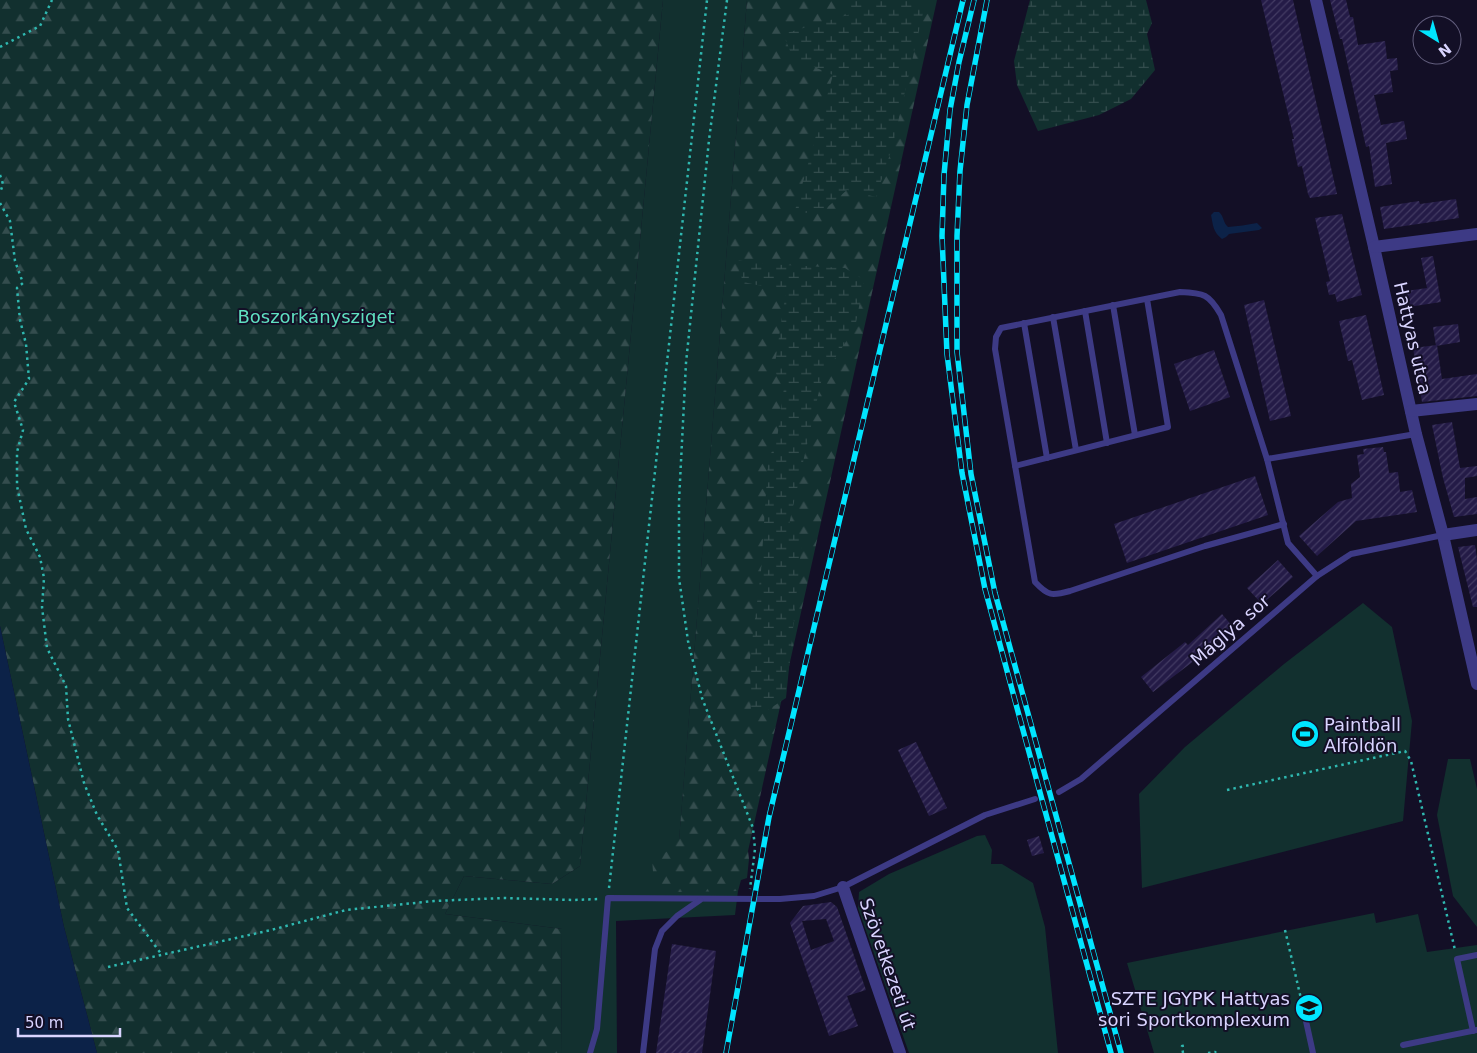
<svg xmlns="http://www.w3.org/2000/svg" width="1477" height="1053" font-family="'DejaVu Sans',sans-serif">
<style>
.grass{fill:#12302f}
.forest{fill:url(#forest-firs)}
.wetland{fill:url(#wetland-marsh)}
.water{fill:#0c2248}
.building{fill:url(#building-hatch);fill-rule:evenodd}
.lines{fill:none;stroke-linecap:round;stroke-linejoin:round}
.path{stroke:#2fb8b0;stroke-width:2.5;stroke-dasharray:2.5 4;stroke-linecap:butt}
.lane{stroke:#3d3a85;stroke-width:6}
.street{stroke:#3d3a85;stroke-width:12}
.rail-casing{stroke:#00e5ff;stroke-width:5.5}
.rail{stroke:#130f26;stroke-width:4;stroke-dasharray:11;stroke-linecap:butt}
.labels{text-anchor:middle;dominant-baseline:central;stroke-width:4;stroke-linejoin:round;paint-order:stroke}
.park-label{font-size:18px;fill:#5fe0c0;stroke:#130f26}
.street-label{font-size:18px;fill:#d9d4ff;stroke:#130f26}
.poi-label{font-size:18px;fill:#d9d4ff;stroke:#130f26;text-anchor:start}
</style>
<defs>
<pattern id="forest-firs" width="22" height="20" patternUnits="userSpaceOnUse" patternTransform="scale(1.25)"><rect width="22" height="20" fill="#12302f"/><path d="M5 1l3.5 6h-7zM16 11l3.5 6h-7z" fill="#344d4e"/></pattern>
<pattern id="wetland-marsh" width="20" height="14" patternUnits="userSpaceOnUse" patternTransform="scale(1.25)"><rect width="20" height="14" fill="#12302f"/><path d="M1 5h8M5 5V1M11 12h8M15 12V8" fill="none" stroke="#344d4e"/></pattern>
<pattern id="building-hatch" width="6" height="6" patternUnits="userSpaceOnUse" patternTransform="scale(1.25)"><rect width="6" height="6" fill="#241b47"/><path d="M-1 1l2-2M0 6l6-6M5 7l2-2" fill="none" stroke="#433b63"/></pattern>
</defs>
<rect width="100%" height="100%" fill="#130f26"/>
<g class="grass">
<path d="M663 0H747L675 891H738L735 915 616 921 617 1053H561L562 929 445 914 464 876 552 884 580 866Z"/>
<path d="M1363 603 1392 627 1412 721 1403 821 1142 888 1139 794 1185 747 1284 664Z"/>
<path d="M1448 759H1470L1477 789V927L1453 896 1437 815Z"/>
<path d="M985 835 992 850 991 864H1002L1033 883 1045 927 1058 1053H909L858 908 859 892 889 874 977 836Z"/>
<path d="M1374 913 1376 923 1418 914 1427 952 1477 945V1053H1154L1127 963Z"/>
</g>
<g class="forest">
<path d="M0 0H663L580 866 552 884 464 876 445 914 562 929 561 1053H97L64 927 0 626Z"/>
<path d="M747 0H937L748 851 749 859 747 878 741 880 738 891 675 892V884H654L652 859 666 852 679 840Z"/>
</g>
<g class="wetland">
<path d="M850 0H926L892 148 876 197 847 190 823 211 794 214 833 75 793 58 783 34 851 14Z"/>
<path d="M1030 0H1146L1152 23 1147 34 1155 70 1131 99 1099 115 1038 131 1017 85 1014 61Z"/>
<path d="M736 260 764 264 845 268 864 280 855 328 822 378 788 529 802 539 786 698 751 721 750 658 761 571 768 461 777 439 784 388 774 370 786 291 743 282Z"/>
</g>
<g class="water">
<path d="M1214 212H1219C1224 216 1223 223 1228 227 1238 226 1247 225 1257 223L1262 228 1259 230 1229 234 1226 237 1222 239C1213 232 1213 225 1211 215Z"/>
<path d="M0 626 64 927 97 1053H0Z"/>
</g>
<g class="building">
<path d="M1261 0H1293L1337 194 1310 198 1308 194 1302 166 1298 167 1292 139H1294Z"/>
<path d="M1330 0H1346L1350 17H1353L1358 45 1385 41 1387 59 1397 58 1398 70 1390 71 1393 92 1374 95 1381 125 1404 121 1407 139 1386 143 1392 184 1375 187 1369 146 1366 147 1342 39H1340Z"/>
<path d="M1456 199 1459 218 1384 229 1380 207 1419 201 1420 204Z"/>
<path d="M1342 214 1362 295 1337 302 1335 294 1329 295 1326 282 1330 281 1315 218Z"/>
<path d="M1433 256 1441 302 1402 308 1399 292 1427 288 1421 258Z"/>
<path d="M1264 300 1291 416 1270 421 1244 305Z"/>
<path d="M1366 315 1384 395 1362 400 1352 360 1348 361 1339 321Z"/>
<path d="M1458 324 1460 342 1436 346 1433 327Z"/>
<path d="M1437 345 1442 379 1477 374V396L1422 402 1413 348Z"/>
<path d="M1214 350 1230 397 1190 411 1174 364Z"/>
<path d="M1452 422 1460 468 1477 466V476L1465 478V499L1477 497V514L1454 517 1443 478 1432 425Z"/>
<path d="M1383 447 1384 452H1386L1389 473 1398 472 1400 492 1412 490 1417 512 1356 521 1317 556 1299 536 1338 502 1352 498 1351 484 1360 477 1357 455 1364 454 1363 449Z"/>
<path d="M1255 476 1268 515 1127 563 1114 524Z"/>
<path d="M1475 545 1477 559V607H1473L1458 547Z"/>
<path d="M1278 560 1293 577 1262 604 1247 588Z"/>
<path d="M1222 614 1233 627 1207 651 1153 692 1141 677 1185 642 1188 645Z"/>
<path d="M916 742 947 808 929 816 898 750Z"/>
<path d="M1039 836 1044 853 1032 856 1027 840Z"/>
<path d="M831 902 837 907 866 990 847 996 858 1026 829 1036 790 923 803 906ZM826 919 834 941 811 950 802 921Z"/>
<path d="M672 944 716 951 702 1053H656Z"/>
</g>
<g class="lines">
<g class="path">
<path d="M727 0 709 140 686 363 679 501V578L688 641 702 698 753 828 755 849 750 889"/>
<path d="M0 47 40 26 52 0"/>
<path d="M0 175 3 184 0 193"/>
<path d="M0 203 10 221 15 261 23 283 17 288 20 320 26 344 29 379 14 402 23 430 17 452V486L26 529 40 557 44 578 42 607 47 648 66 686 68 719 84 783 97 815 118 850 127 908 162 955"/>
<path d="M1227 790 1405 751 1411 761 1455 950"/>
<path d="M609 888 707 0"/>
<path d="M1285 930 1302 1003"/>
<path d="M108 967 271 930 346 910 434 901 503 898 574 900 598 899"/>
<path d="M1183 1053 1182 1046 1187 1045"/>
<path d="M1208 1053 1215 1052 1216 1053"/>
</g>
<g class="lane">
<path d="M1113 305 1135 435"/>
<path d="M1085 311 1107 443"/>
<path d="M1053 317 1076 450"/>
<path d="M1024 323 1047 458"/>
<path d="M1267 459 1288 543 1317 576"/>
<path d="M1015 466 1168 427 1147 299"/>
<path d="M1284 524 1205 546 1070 591C1052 596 1048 596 1035 582L995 349 996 337 1001 328 1180 292C1204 293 1209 294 1221 315L1267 459 1416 434"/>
<path d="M1059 792 1081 779 1317 576 1351 554 1443 535"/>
<path d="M1304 1012 1313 1053"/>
<path d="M1473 1031 1457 959 1477 955"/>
<path d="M1403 1045 1477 1030"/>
<path d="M590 1053 597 1029 608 898 780 899 814 896 843 887 985 815 1035 799"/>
<path d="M643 1053 655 949 662 931 677 916 700 900"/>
</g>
<g class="street">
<path d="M1316 0 1374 247 1416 434 1443 535 1477 684"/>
<path d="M1374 247 1477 234"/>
<path d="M1411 411 1477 404"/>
<path d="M1443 535 1477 530"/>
<path d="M843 887 900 1053"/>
</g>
<defs>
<g id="rail">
<path d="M974 0 959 62 950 110 944 175 942 236 947 354 962 473 985 589 1020 719 1111 1053"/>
<path d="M987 0 967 105 960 171 957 236V352L971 474 995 593 1121 1053"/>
<path d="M726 1053 769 817 963 0"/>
</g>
</defs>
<use href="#rail" class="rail-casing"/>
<use href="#rail" class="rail"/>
</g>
<defs>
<symbol id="stadium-disc" viewBox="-11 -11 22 22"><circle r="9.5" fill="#00e5ff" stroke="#130f26"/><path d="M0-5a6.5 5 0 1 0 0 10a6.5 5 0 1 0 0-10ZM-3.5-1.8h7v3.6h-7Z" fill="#111"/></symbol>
<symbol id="university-disc" viewBox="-11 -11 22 22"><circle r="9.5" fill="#00e5ff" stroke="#130f26"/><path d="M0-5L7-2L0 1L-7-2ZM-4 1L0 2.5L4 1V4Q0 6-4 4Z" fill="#111"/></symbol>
</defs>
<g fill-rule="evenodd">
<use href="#stadium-disc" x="1289" y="718" width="32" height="32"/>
<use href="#university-disc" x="1293" y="992" width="32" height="32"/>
</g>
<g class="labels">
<g class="park-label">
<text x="316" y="316">Boszorkánysziget</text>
</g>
<g class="street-label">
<text transform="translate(1413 338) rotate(77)">Hattyas utca</text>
<text transform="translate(1230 630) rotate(-41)">Máglya sor</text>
<text transform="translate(888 964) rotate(71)">Szövetkezeti út</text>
</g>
<g class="poi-label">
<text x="1324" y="724">Paintball<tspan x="1324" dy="21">Alföldön</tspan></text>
<text x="1290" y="998" text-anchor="end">SZTE JGYPK Hattyas<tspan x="1290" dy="21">sori Sportkomplexum</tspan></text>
</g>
</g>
<g transform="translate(1437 40) rotate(143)"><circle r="24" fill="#130f26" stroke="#625e7d"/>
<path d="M0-4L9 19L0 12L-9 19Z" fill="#00e5ff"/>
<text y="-8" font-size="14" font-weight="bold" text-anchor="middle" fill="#d9d4ff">N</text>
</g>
<path d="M18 1028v8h102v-8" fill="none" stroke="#d9d4ff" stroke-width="2.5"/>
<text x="25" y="1028" font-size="15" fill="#d9d4ff" stroke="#130f26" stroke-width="4" paint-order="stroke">50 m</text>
</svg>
